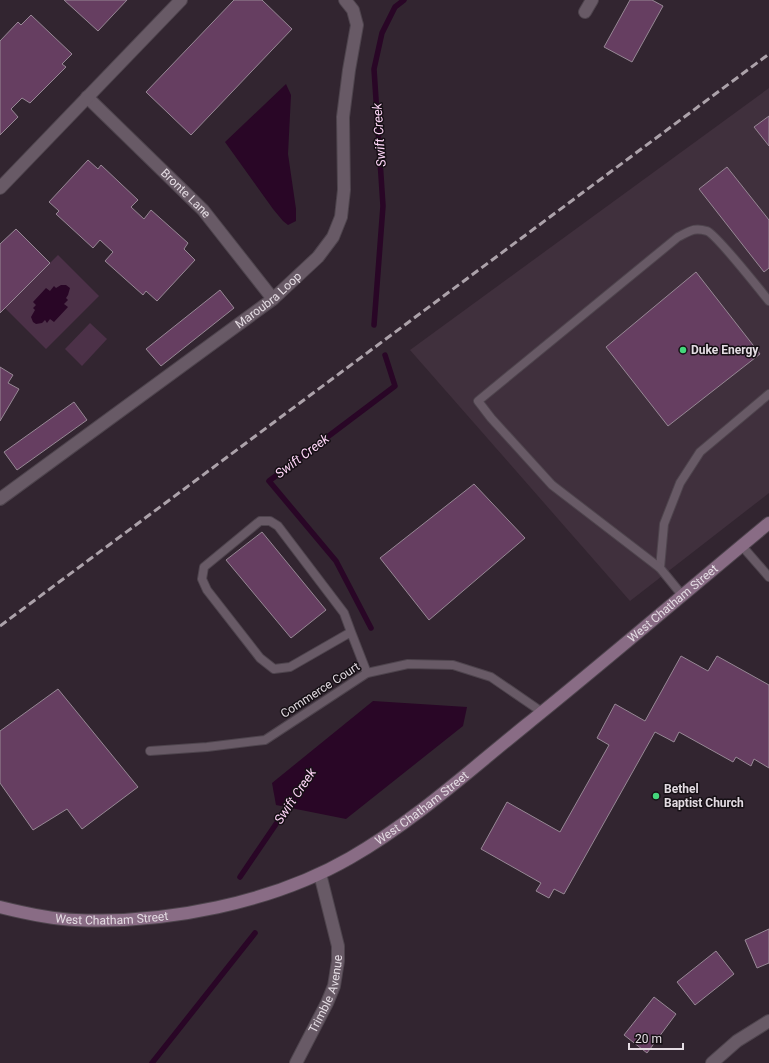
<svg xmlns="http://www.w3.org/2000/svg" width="769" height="1063" font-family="Roboto,sans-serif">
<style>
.built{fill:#40303d}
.green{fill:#4c3148}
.water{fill:#290626}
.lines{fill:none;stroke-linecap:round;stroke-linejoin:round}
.stream{stroke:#290626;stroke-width:5.5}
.building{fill:#663e61;stroke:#978895}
.lane-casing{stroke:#4e444d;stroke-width:10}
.street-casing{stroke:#4e444d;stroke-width:14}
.secondary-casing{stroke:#4e444d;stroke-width:14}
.lane{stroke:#685a66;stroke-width:8}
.street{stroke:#685a66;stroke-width:12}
.secondary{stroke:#896c85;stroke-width:12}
.rail{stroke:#aca2aa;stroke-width:3;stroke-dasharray:8 4;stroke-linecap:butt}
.poi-dot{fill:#44d77b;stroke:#161015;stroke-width:1.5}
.labels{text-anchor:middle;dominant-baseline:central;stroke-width:3;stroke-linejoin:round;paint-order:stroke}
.street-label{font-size:12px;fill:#e4dce3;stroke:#161015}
.poi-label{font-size:12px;font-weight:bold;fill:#e4dce3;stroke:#161015;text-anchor:start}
.water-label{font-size:13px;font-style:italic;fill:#fed5f7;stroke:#161015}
</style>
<rect width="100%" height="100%" fill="#322530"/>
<path class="built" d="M769 88V493L630 601 410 350Z"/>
<g class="green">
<path d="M58 255 99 296 46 349 5 308Z"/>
<path d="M90 323 107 339 82 366 65 349Z"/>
</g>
<g class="water">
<path d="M286 84 291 95 288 154 296 209V221L288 225 283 221 273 209 225 142Z"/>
<path d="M61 285H66L70 288 68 295 66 298 68 300 64 304 68 307 54 322 50 319 47 323 45 320 42 323 36 324 33 322 31 317 35 310 33 308 36 305 33 302 46 288 50 291 54 286 56 288Z"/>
<path d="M373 701 467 707 463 726 346 819 276 805 272 783Z"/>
</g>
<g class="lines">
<g class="stream">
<path d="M374 325 383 206 374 69 382 33 395 7 404 0"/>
<path d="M371 628 336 561 269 481 395 386 385 355"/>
<path d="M240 877 291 802"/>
<path d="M152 1063 255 933"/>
</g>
</g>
<g class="building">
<path d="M64 0H127L98 31Z"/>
<path d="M234 0H262L292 29 191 135 146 92Z"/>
<path d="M630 0H652L663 6 632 62 604 47Z"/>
<path d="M31 15 72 54 62 64 66 67 30 103 22 98 11 109 18 117 0 135V41L18 22 21 25Z"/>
<path d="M769 116V146L754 127Z"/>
<path d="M88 160 98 169 101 165 138 200 131 207 144 219 151 210 188 243 184 249 195 260 157 301 146 291 143 295 105 261 113 252 100 240 93 248 56 214 59 211 49 202Z"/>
<path d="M727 167 769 220V268L764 272 699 189Z"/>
<path d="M16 229 50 263 0 313V244Z"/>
<path d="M696 272 760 354 668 426 606 347Z"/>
<path d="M220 290 234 308 161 366 146 349Z"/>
<path d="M0 367 13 375 8 383 19 389 0 421Z"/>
<path d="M74 402 87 420 17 470 4 452Z"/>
<path d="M474 484 525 538 429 620 380 558Z"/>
<path d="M262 532 326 610 291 638 226 560Z"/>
<path d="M681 656 708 671 717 656 769 685V768L754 759 751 766 736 757 733 762 679 732 674 742 655 732 564 894 554 889 549 898 536 891 541 883 481 849 507 802 560 832 609 745 597 738 615 704 645 721Z"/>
<path d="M58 689 138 787 82 829 67 809 33 830 0 783V731Z"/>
<path d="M769 929V963L757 968 745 940Z"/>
<path d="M716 951 734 974 695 1005 677 982Z"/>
<path d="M654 997 676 1014 647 1053 624 1035Z"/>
</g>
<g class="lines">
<defs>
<g id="lane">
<path d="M742 546 769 577"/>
<path d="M660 568 664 524 680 483 700 452 769 394"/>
<path d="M682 595 660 568 552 485 491 418 478 401 678 237C690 231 694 227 707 231 716 234 760 290 769 301"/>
<path d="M351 632 290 667 274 669 260 658 207 590 202 579 204 567 260 521H270L278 526 344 613 351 632 367 673"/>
<path d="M150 751 207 747 265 740 367 673 408 664 453 665 491 677 542 712"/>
</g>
<g id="street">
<path d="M585 12 592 0"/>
<path id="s1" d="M87 97 203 210 273 299"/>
<path d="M0 188 181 0"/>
<path id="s2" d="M0 499 273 299 318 257 333 237 341 217 344 190 343 117 349 70 357 25 353 10 345 0"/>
<path id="s3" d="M296 1063 327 1003 334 986 338 961V946L320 874"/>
<path d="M712 1063 737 1041 769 1021"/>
</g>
<g id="secondary">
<path id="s4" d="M0 907C24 913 51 919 76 920 165 924 272 903 350 858 413 822 469 771 526 725 608 659 688 590 769 523"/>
</g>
</defs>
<use href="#lane" class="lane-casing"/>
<use href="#street" class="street-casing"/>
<use href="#secondary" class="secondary-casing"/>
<use href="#lane" class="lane"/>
<use href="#street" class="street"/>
<use href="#secondary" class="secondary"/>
<path class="rail" d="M0 626 769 54"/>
</g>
<g class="poi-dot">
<circle cx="683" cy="350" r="4"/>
<circle cx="656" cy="796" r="4"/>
</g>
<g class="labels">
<g class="street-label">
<text stroke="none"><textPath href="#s1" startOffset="138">Bronte Lane</textPath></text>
<text stroke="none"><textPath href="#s2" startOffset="334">Maroubra Loop</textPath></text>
<text stroke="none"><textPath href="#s4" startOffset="773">West Chatham Street</textPath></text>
<text transform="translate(320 690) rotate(-33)">Commerce Court</text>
<text stroke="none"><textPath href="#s4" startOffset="449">West Chatham Street</textPath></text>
<text stroke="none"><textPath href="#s4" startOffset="113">West Chatham Street</textPath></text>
<text stroke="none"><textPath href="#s3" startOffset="76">Trimble Avenue</textPath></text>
</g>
<g class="poi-label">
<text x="691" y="350">Duke Energy</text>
<text x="664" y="789">Bethel<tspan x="664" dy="14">Baptist Church</tspan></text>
</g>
<g class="water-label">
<text transform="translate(379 135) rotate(-94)">Swift Creek</text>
<text transform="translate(302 456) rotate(-37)">Swift Creek</text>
<text transform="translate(295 796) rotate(-56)">Swift Creek</text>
</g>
</g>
<path d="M629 1043v6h54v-6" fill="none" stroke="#e4dce3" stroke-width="2"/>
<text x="635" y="1043" font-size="12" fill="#e4dce3" stroke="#161015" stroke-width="3" paint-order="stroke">20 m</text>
</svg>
